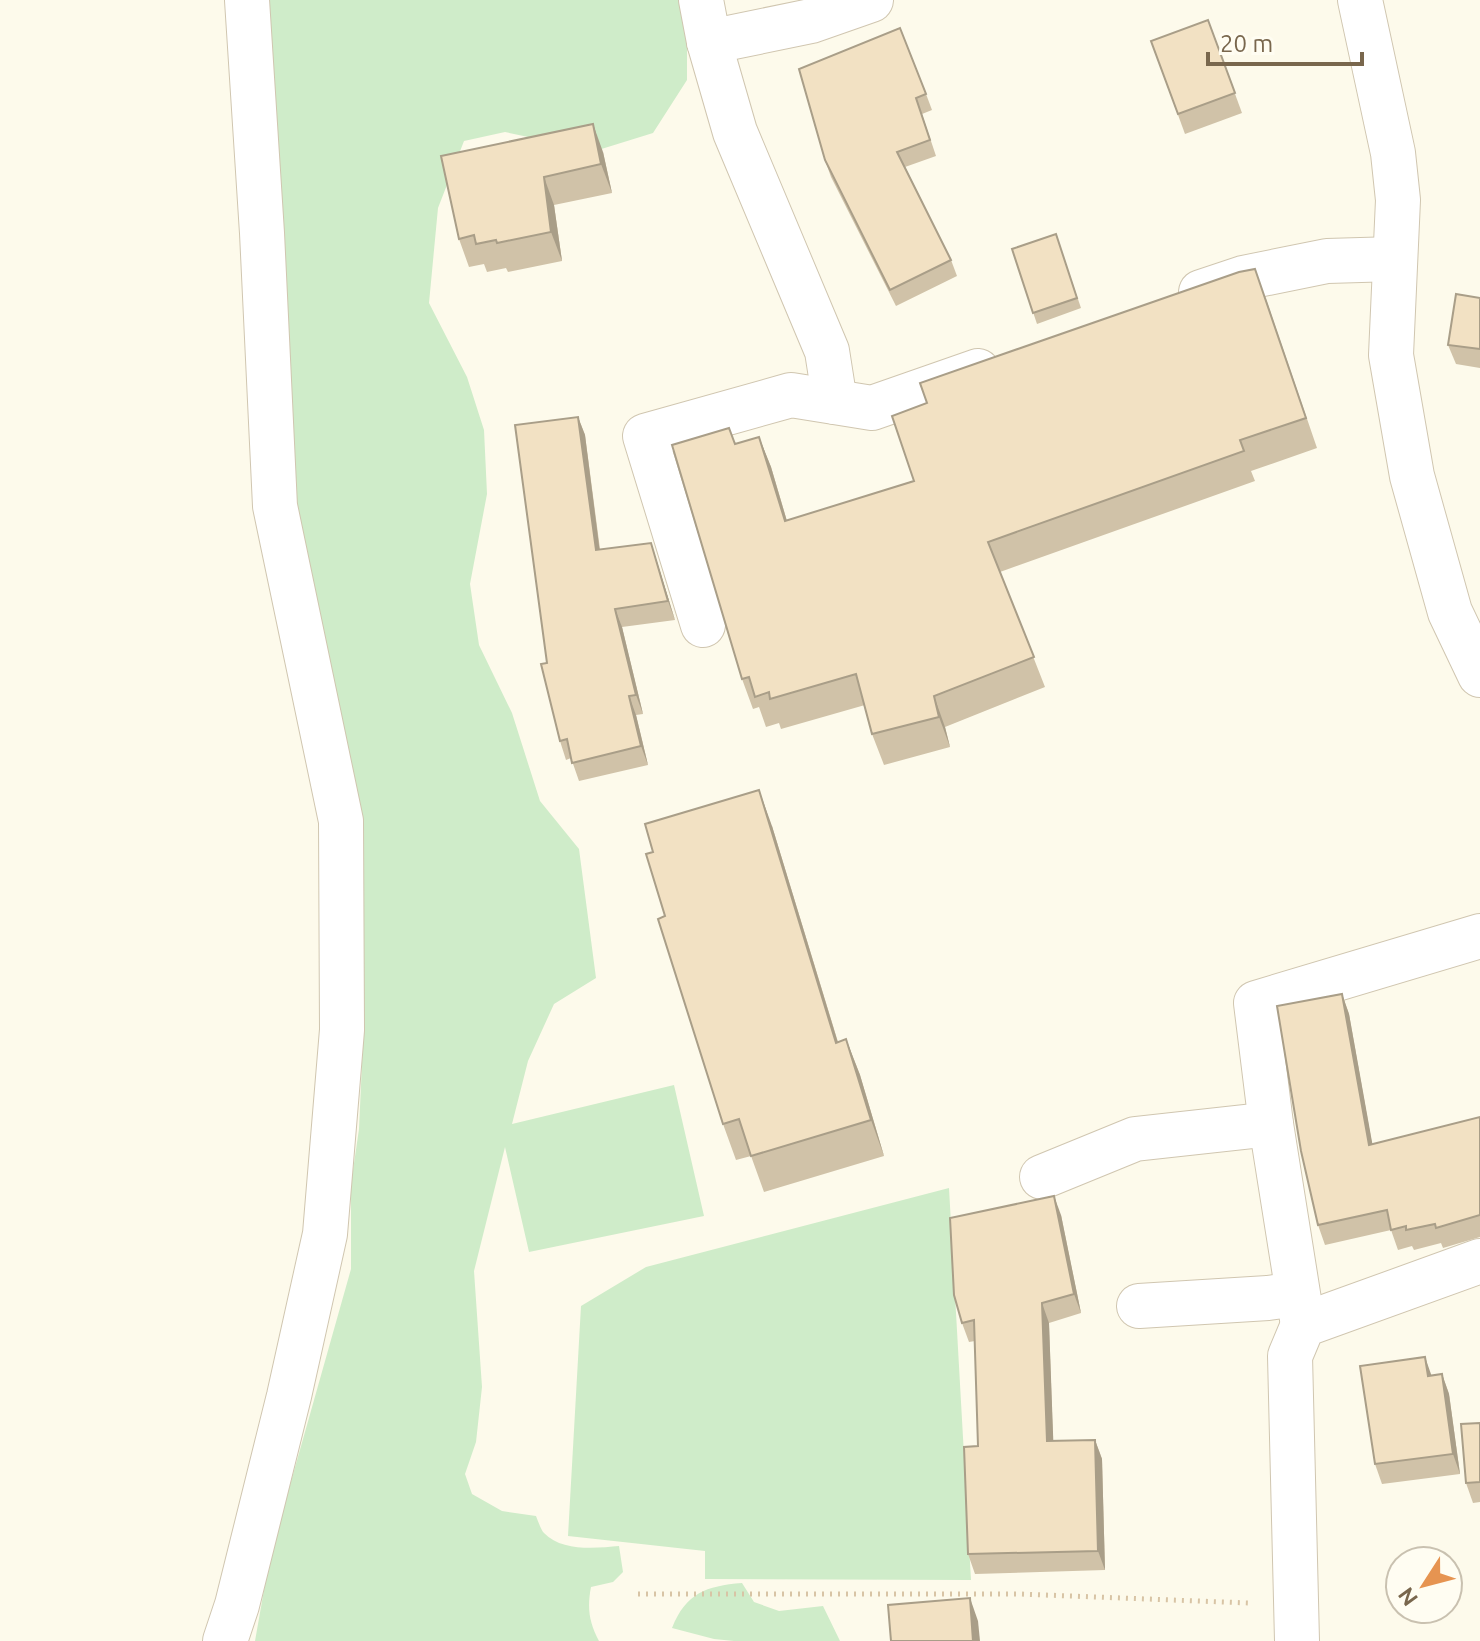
<svg xmlns="http://www.w3.org/2000/svg" width="1480" height="1641" font-family="Ubuntu,sans-serif">
<style>
.green{fill:#cfecc9}
.lines{fill:none;stroke-linecap:round;stroke-linejoin:round}
.minor-casing{stroke:#d0c6b0;stroke-width:46}
.path{stroke:#d8c4a5;stroke-width:5;stroke-dasharray:2 6;stroke-linecap:butt}
.minor{stroke:#fff;stroke-width:44}
.wall{fill:#d0c2a8}
.shaded-wall{fill:#a99e88}
.building{fill:#f2e1c3;stroke:#a99e88;stroke-width:2}
</style>
<rect width="100%" height="100%" fill="#fdfaeb"/>
<g class="green">
<path d="M261 0H685L687 5V80L653 133 595 151 505 132 464 141 438 208 429 303 467 377 484 430 487 494 470 584 479 645 512 713 540 801 579 849 596 978 554 1004 528 1061 512 1124 674 1085 704 1216 529 1252 505 1147 474 1271 482 1387 476 1442 465 1474 472 1494 502 1511 536 1516C538 1521 541 1530 544 1533 562 1552 597 1548 619 1546L623 1572 613 1582 591 1587C587 1608 589 1622 599 1641H255L270 1556 351 1269V1184L359 1129 363 1041 298 531 296 477 287 423Z"/>
<path d="M949 1188 971 1580 705 1579V1551L568 1536 581 1306 646 1267Z"/>
<path d="M742 1583 754 1602 779 1611 823 1606 840 1641H734L714 1639 672 1628C686 1593 706 1586 742 1583Z"/>
</g>
<g class="lines">
<defs>
<g id="minor">
<path d="M701 0 709 42 735 132 827 351 835 402"/>
<path d="M1360 0 1393 153 1398 200 1391 355 1412 476 1450 612 1480 675"/>
<path d="M709 42 811 21 871 0"/>
<path d="M1201 292 1243 278 1327 261 1395 259"/>
<path d="M703 625 645 436 791 395 872 408 978 371"/>
<path d="M1042 1177 1135 1139 1271 1124"/>
<path d="M1139 1306 1268 1298 1297 1294"/>
<path d="M1303 1325 1271 1124 1256 1003 1480 936"/>
<path d="M225 1641 237 1605 289 1396 325 1234 342 1030 341 821 275 506 262 233 247 0"/>
<path d="M1297 1641 1290 1356 1303 1325 1480 1261"/>
</g>
</defs>
<use href="#minor" class="minor-casing"/>
<path class="path" d="M638 1594H1019L1249 1603"/>
<use href="#minor" class="minor"/>
</g>
<g class="wall">
<path d="M1208 20 1242 113 1185 134 1151 41Z"/>
<path d="M799 69 926 94 932 110 922 114 936 156 905 167 951 260 957 276 896 306 831 177 825 160Z"/>
<path d="M603 152 612 193 554 205 562 261 508 272 506 268 487 272 484 264 469 267 459 239 441 156Z"/>
<path d="M1056 234 1081 308 1037 324 1012 249Z"/>
<path d="M1480 297V368L1456 364 1448 345Z"/>
<path d="M1266 299 1317 448 1251 471 1255 481 1000 572 1045 687 945 727 950 747 884 765 872 734 865 705 781 729 779 723 766 727 759 707 753 709 742 679 735 444 759 437 771 467 787 521 914 481Z"/>
<path d="M578 417 585 435 600 549 657 562 675 620 622 627 643 714 636 715 648 765 579 781 571 758 566 760 560 741 547 663Z"/>
<path d="M772 826 838 1042 846 1039 860 1075 884 1156 764 1192 751 1156 736 1160 723 1124 665 916Z"/>
<path d="M1342 994 1349 1014 1372 1144 1480 1117V1237L1443 1248 1441 1243 1414 1250 1412 1246 1398 1250 1391 1230 1325 1245 1318 1225Z"/>
<path d="M1061 1215 1081 1313 1049 1323 1053 1441 1095 1440 1102 1459 1105 1570 975 1574 968 1554 978 1446 975 1341 969 1342 962 1323Z"/>
<path d="M1442 1374 1449 1394 1460 1474 1382 1484 1375 1464 1432 1376Z"/>
<path d="M1480 1423V1502L1473 1503 1466 1483Z"/>
</g>
<g class="shaded-wall">
<path d="M593 124 603 152 612 193 601 164Z"/>
<path d="M544 177 554 205 562 261 551 232Z"/>
<path d="M578 417 585 435 602 569 596 550Z"/>
<path d="M759 437 771 467 796 552 785 521Z"/>
<path d="M651 543 657 562 675 620 668 601Z"/>
<path d="M615 609 622 627 643 714 636 695Z"/>
<path d="M629 696 636 715 648 765 641 746Z"/>
<path d="M934 696 945 727 950 747 939 717Z"/>
<path d="M759 790 772 826 849 1079 836 1043Z"/>
<path d="M1342 994 1349 1014 1376 1164 1369 1145Z"/>
<path d="M846 1039 860 1075 884 1156 871 1120Z"/>
<path d="M1054 1196 1061 1215 1081 1313 1074 1294Z"/>
<path d="M1042 1303 1049 1323 1054 1460 1047 1441Z"/>
<path d="M1425 1357 1432 1377 1428 1376Z"/>
<path d="M1442 1374 1449 1394 1460 1474 1453 1454Z"/>
<path d="M1095 1440 1102 1459 1105 1570 1098 1551Z"/>
<path d="M970 1598 978 1621 980 1641H973Z"/>
</g>
<g class="building">
<path d="M1208 20 1235 93 1178 114 1151 41Z"/>
<path d="M900 28 926 94 916 98 930 140 897 152 951 260 890 290 825 160 799 69Z"/>
<path d="M593 124 601 164 544 177 551 232 497 243 496 240 476 244 474 235 459 239 441 156Z"/>
<path d="M1056 234 1077 298 1033 313 1012 249Z"/>
<path d="M1255 269 1306 418 1240 440 1244 451 988 542 1034 657 934 696 939 717 872 734 856 674 770 699 769 692 755 697 749 677 742 679 672 445 729 428 735 444 759 437 785 521 914 481 892 416 927 403 920 383 1239 272Z"/>
<path d="M1456 294 1480 298V297V349L1448 345Z"/>
<path d="M578 417 596 550 651 543 668 601 615 609 636 695 629 696 641 746 572 763 567 739 560 741 541 664 547 663 515 425Z"/>
<path d="M759 790 836 1043 846 1039 871 1120 751 1156 739 1119 723 1124 658 919 665 916 646 854 653 852 645 824Z"/>
<path d="M1342 994 1369 1145 1480 1117V1215L1436 1228 1435 1224 1406 1230V1226L1391 1230 1387 1210 1318 1225 1301 1151 1277 1006Z"/>
<path d="M1054 1196 1074 1294 1042 1303 1047 1441 1095 1440 1098 1551 968 1554 964 1447 978 1446 974 1320 962 1323 954 1295 950 1218Z"/>
<path d="M1425 1357 1428 1376 1442 1374 1453 1454 1375 1464 1360 1366Z"/>
<path d="M1480 1423V1482L1466 1483 1461 1424Z"/>
<path d="M970 1598 973 1641H891L888 1605Z"/>
</g>
<g transform="translate(1424 1585) rotate(234)"><circle r="38" fill="#fffdf2" stroke="#c9c1b0" stroke-width="2"/>
<path d="M0-6L14 30L0 20L-14 30Z" fill="#e69451"/>
<text y="-12" font-size="22" font-weight="bold" text-anchor="middle" fill="#79674d">N</text>
</g>
<path d="M1208 52v12h154v-12" fill="none" stroke="#79674d" stroke-width="4"/>
<text x="1220" y="52" font-size="24" fill="#79674d" stroke="#fffdf2" stroke-width="6" paint-order="stroke">20 m</text>
</svg>
